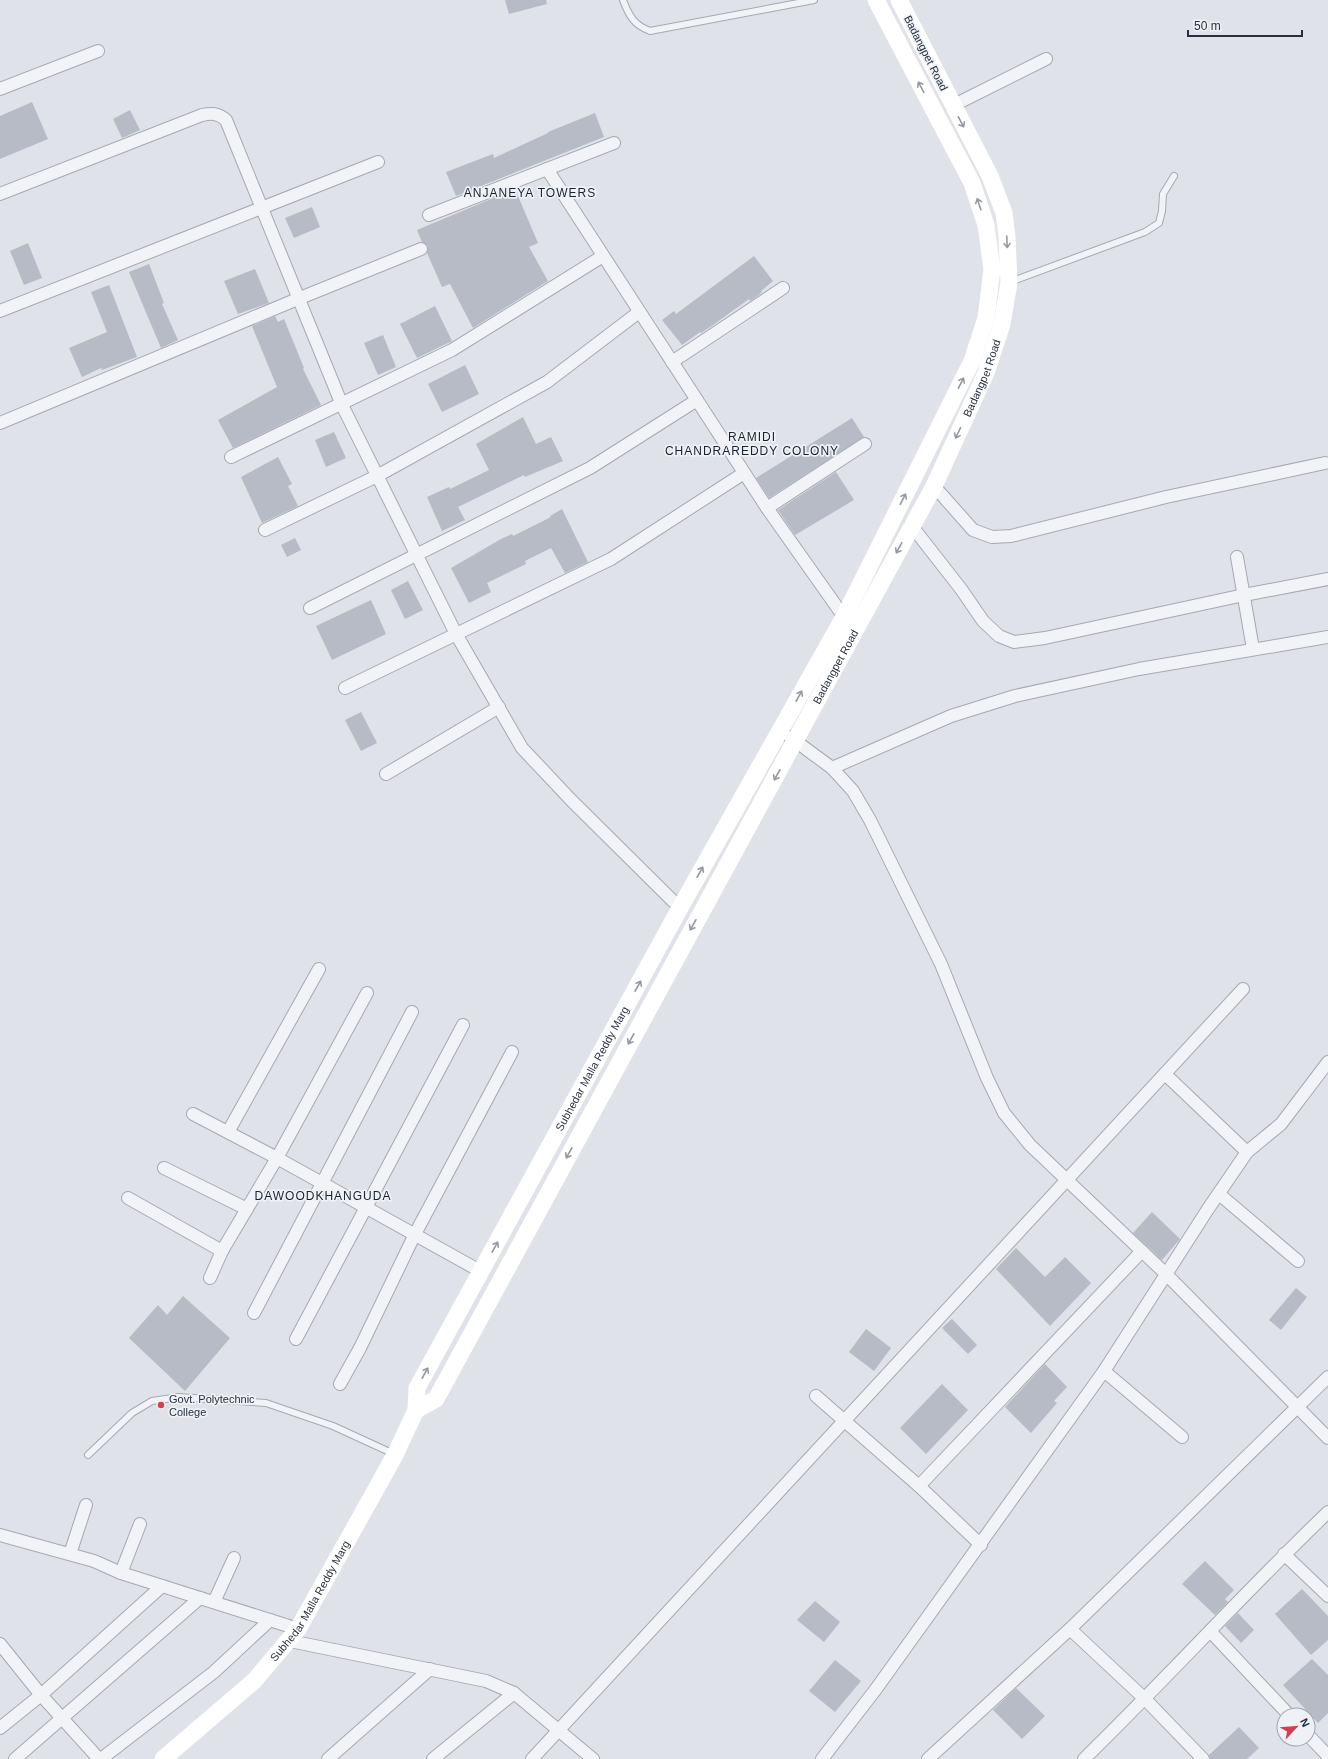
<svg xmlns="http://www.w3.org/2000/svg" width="1328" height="1759" font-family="Arial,sans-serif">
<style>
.building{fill:#b6bbc5}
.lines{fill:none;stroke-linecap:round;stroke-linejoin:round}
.lane-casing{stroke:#a4a9b2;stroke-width:8}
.street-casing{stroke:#a4a9b2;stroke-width:14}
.lane{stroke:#f2f3f7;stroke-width:6}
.street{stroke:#f2f3f7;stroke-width:12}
.secondary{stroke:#fff;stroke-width:17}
.oneway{stroke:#9498a0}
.poi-dot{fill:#d04152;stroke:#eef1f6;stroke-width:1.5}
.labels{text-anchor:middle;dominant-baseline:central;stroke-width:3.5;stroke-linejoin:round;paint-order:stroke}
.street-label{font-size:11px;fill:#283040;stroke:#eef1f6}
.poi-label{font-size:11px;fill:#283040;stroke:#eef1f6;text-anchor:start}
.neighbourhood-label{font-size:12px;letter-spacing:1px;fill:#1a2130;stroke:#eef1f6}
</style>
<rect width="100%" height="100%" fill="#dfe2e8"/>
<g class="building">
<path d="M505 0H546L547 4 509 14Z"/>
<path d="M32 102 48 139 0 159V116Z"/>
<path d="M130 110 140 130 122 138 113 119Z"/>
<path d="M595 113 604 137 456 196 446 172 493 154 494 158 548 133V132Z"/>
<path d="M515 189 538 243 529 247 548 281 473 328 450 284 442 287 427 253 428 246 422 242 417 230Z"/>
<path d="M312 207 320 227 294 238 285 218Z"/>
<path d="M28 243 42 278 24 285 10 251Z"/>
<path d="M754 256 773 281 761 291 762 292 756 297 750 301 749 299 713 325 701 333 700 332 682 345 662 320 674 311 676 314Z"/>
<path d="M149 264 164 303 162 304 178 340 161 348 129 272Z"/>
<path d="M255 269 269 303 238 314 224 281Z"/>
<path d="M109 285 137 357 102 370 101 368 82 377 69 348 107 332 91 292Z"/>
<path d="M435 306 452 341 417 358 400 324Z"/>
<path d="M275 316 278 322 284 319 304 368 303 369 321 405 233 448 218 420 277 387 252 326Z"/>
<path d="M383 335 396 367 378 375 364 343Z"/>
<path d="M465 365 479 394 442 412 428 384Z"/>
<path d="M523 417 536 444 551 437 563 461 525 477 524 475 458 507 465 520 442 531 427 497 449 487 450 489 489 470 476 444Z"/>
<path d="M852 418 864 437 769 498 756 478Z"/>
<path d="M334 432 346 458 326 467 315 440Z"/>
<path d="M278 457 292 484 288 486 298 506 262 523 241 477Z"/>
<path d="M836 472 854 500 795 535 778 510Z"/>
<path d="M562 509 588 562 565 573 551 548 525 561 526 564 487 583 491 592 469 603 451 568 501 539 512 534 513 536 551 517 550 516Z"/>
<path d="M295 538 301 550 287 557 281 545Z"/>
<path d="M408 581 423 610 405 619 391 590Z"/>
<path d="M371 600 386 634 332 660 316 626Z"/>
<path d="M361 712 377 743 361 751 345 720Z"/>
<path d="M1152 1212 1180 1239 1162 1260 1133 1233Z"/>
<path d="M1016 1248 1045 1277 1065 1257 1091 1283 1050 1326 996 1269Z"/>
<path d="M1296 1288 1307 1297 1281 1330 1269 1320Z"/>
<path d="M183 1296 230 1338 185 1391 129 1338 158 1305 167 1315Z"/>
<path d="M952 1319 977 1345 968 1354 942 1328Z"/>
<path d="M866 1329 891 1348 874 1371 849 1352Z"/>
<path d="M1045 1364 1067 1387 1054 1401 1057 1403 1031 1433 1005 1407Z"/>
<path d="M942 1384 968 1410 926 1454 900 1428Z"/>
<path d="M1205 1561 1234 1590 1225 1599 1228 1602 1215 1615 1182 1584Z"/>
<path d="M1302 1589 1328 1616V1640L1311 1655 1275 1614Z"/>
<path d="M815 1601 840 1622 824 1642 797 1620Z"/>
<path d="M1238 1613 1254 1630 1241 1643 1225 1626Z"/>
<path d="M1312 1659 1328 1675V1713L1318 1723 1283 1685Z"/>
<path d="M835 1660 861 1681 835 1712 809 1691Z"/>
<path d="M1016 1688 1045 1716 1022 1739 993 1710Z"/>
<path d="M1239 1727 1259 1748 1247 1759H1210L1209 1755Z"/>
</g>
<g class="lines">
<defs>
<g id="lane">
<path d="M623 0C629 16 634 25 650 31L814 0"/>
<path d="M1010 282 1145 232 1159 223 1162 211 1163 194 1174 176"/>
<path d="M88 1455 132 1413 152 1401 179 1397 266 1403 333 1426 394 1454"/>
</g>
<g id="street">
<path d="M0 89 98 51"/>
<path d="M952 106 1046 59"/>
<path d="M547 169 767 508 844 617"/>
<path d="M0 194 202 115C212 113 218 113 226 120L342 405 456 634 522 748 571 800 680 908"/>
<path d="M429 215 614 143"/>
<path d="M0 311 378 162"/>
<path d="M672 362 783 288"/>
<path d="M0 423 300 298 421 249"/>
<path d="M231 457 452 350 603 256"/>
<path d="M934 486 973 530 992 537 1011 536 1166 497 1325 463"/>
<path d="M767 508 865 444"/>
<path d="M911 525 961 589 983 621 999 636 1014 642 1045 638 1244 595 1328 579"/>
<path d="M265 530 377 476 547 382 639 312"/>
<path d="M1237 557 1253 649"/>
<path d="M310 608 590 468 697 400"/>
<path d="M345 688 611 559 744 473"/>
<path d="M790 737 832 768 853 791 870 820 941 964 987 1078 1004 1113 1030 1145 1166 1274 1328 1438"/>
<path d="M832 768 951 716 1015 696 1139 669 1328 637"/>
<path d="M386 774 499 707"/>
<path d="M1165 1074 1247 1152"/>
<path d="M193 1114 277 1158 482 1272"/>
<path d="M228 1132 319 969"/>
<path d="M164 1168 247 1209"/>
<path d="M1219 1194 1298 1261"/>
<path d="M128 1198 222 1251"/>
<path d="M210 1278 222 1251 277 1158 367 993"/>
<path d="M254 1313 412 1012"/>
<path d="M296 1339 463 1025"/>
<path d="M1104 1371 1182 1437"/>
<path d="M340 1384 360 1348 415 1234 512 1052"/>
<path d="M816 1396 919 1486 981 1545"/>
<path d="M919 1486 1142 1251"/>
<path d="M0 1535 94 1561 121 1573 298 1629"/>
<path d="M70 1554 86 1505"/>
<path d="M1284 1554 1328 1596"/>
<path d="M121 1573 140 1524"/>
<path d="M214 1602 234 1558"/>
<path d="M1070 1629 1145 1699 1203 1759"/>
<path d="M1210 1631 1289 1715"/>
<path d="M290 1641 486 1681 514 1693 593 1759"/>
<path d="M0 1644 41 1695 99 1759"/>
<path d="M0 1728 41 1695 162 1586"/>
<path d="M1308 1735 1328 1756"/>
<path d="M15 1759 200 1598"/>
<path d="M101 1759 214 1672 270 1620"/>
<path d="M328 1759 430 1669"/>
<path d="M433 1759 514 1693"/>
<path d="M532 1759 1243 989"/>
<path d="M822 1759 876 1689 1104 1371 1208 1209 1247 1152 1281 1124 1328 1062"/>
<path d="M928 1759 1070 1629 1328 1377"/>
<path d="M1084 1759C1167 1678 1245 1592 1328 1512"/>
</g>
</defs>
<use href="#lane" class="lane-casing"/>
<use href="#street" class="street-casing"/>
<use href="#lane" class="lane"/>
<use href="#street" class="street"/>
<g class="secondary">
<path id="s1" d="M416 1410 436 1399 934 486 986 373 1002 324 1009 283 1007 237 1004 213 990 176 899 0"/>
<path id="s2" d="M163 1759 254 1681 298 1629 395 1455 416 1410 417 1388 680 908 844 617 972 361 986 318 992 269 986 225 972 183 876 0"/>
</g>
</g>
<defs><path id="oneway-shaft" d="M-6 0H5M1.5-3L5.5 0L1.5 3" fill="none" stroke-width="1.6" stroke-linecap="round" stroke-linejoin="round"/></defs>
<g class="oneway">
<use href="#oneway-shaft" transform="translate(921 87) rotate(-118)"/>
<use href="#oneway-shaft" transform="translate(961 122) rotate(62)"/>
<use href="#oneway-shaft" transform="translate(979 204) rotate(-108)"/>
<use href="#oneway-shaft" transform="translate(1007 242) rotate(87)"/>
<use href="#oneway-shaft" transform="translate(961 383) rotate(-63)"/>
<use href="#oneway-shaft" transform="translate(958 433) rotate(115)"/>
<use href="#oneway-shaft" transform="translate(903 499) rotate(-63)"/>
<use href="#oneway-shaft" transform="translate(899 548) rotate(118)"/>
<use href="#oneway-shaft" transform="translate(799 696) rotate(-61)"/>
<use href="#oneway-shaft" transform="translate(777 775) rotate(119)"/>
<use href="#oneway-shaft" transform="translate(700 872) rotate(-61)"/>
<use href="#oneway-shaft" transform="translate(693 925) rotate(119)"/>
<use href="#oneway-shaft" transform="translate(638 986) rotate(-61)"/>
<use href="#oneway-shaft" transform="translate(631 1039) rotate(119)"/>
<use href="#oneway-shaft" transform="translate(569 1153) rotate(119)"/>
<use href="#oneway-shaft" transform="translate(495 1247) rotate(-61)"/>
<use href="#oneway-shaft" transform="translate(425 1373) rotate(-61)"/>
</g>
<circle class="poi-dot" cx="161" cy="1405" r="4"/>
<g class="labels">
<g class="street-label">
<text transform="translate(926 53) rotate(63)">Badangpet Road</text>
<text stroke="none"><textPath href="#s1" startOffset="1181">Badangpet Road</textPath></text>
<text stroke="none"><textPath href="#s1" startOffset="857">Badangpet Road</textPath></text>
<text stroke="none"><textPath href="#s2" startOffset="823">Subhedar Malla Reddy Marg</textPath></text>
<text stroke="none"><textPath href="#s2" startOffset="218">Subhedar Malla Reddy Marg</textPath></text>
</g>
<g class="poi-label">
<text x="169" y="1399">Govt. Polytechnic<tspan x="169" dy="13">College</tspan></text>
</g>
<g class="neighbourhood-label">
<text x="530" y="193">ANJANEYA TOWERS</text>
<text x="752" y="437">RAMIDI<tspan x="752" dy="14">CHANDRAREDDY COLONY</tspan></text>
<text x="323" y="1196">DAWOODKHANGUDA</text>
</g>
</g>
<g transform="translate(1296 1727) rotate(64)"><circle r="19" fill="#eef1f6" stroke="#9fa4ad"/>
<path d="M0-3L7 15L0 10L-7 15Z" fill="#d04152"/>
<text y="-6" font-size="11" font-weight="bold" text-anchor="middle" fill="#283040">N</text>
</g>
<path d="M1188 30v6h114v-6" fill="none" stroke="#283040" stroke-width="2"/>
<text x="1194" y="30" font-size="12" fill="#283040" stroke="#eef1f6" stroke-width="3" paint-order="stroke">50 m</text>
</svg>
